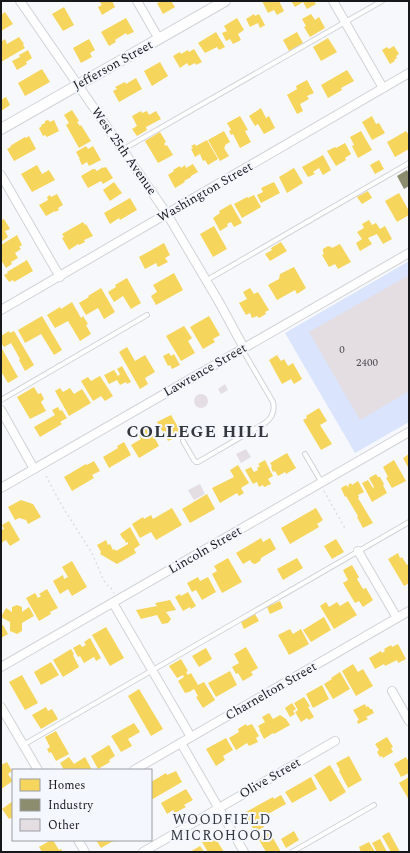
<svg xmlns="http://www.w3.org/2000/svg" width="410" height="853" font-family="Spectral,serif">
<style>
.green{fill:#dae4fd}
.homes{fill:#f6d55c}
.industry{fill:#8c8c6e}
.building{fill:#e4dee3}
.lines{fill:none;stroke-linecap:round;stroke-linejoin:round}
.service-casing{stroke:#d1d3d6;stroke-width:6}
.minor-casing{stroke:#d1d3d6;stroke-width:10}
.tertiary-casing{stroke:#d1d3d6;stroke-width:12}
.path{stroke:#dddedf;stroke-width:1.5;stroke-dasharray:2 3;stroke-linecap:butt}
.service{stroke:#fefeff;stroke-width:4}
.minor{stroke:#fefeff;stroke-width:8}
.tertiary{stroke:#fefeff;stroke-width:10}
.labels{text-anchor:middle;dominant-baseline:central;stroke-width:4;stroke-linejoin:round;paint-order:stroke}
.number-label{font-size:11px;fill:#4e4d50}
.street-label{font-size:13px;fill:#17181b;stroke:#f4f7fe}
.neighbourhood-label{font-size:14px;letter-spacing:1px;fill:#33363c;stroke:#f4f7fe}
.district-label{font-size:17px;font-weight:bold;letter-spacing:1px;fill:#33363c;stroke:#f4f7fe}
</style>
<rect width="100%" height="100%" fill="#f6f8fc"/>
<path class="green" d="M409 261V422L355 453 285 333Z"/>
<g class="homes">
<path d="M99 1H112L115 7 102 15 98 7 102 5Z"/>
<path d="M160 1H171L175 7 163 14 157 3 160 2Z"/>
<path d="M262 1H279L284 11 277 15 274 10 268 13Z"/>
<path d="M291 1H314L316 4 307 9 303 2 295 7Z"/>
<path d="M64 7 74 25 63 31 52 14Z"/>
<path d="M5 12 13 24 1 31V15Z"/>
<path d="M254 14 255 16 259 14 265 25 260 28 258 23 250 27 246 19Z"/>
<path d="M311 14 315 20 319 17 325 28 310 37 304 27 306 26 302 19Z"/>
<path d="M126 18 134 32 127 35 126 33 115 40 116 42 109 46 101 32Z"/>
<path d="M237 18 244 30 238 34 241 40 233 44 230 39 226 41 222 33 227 31 224 26Z"/>
<path d="M216 32 225 47 219 50 217 47 205 53 198 43Z"/>
<path d="M297 32 303 43 289 51 283 40Z"/>
<path d="M19 37 24 44 23 45 25 48 1 62V53L2 52 1 51V42L5 39 7 44Z"/>
<path d="M328 38 337 52 321 61 313 47Z"/>
<path d="M89 39 95 50 90 53 92 57 81 63 73 48Z"/>
<path d="M394 46 399 54 396 56 397 58 394 60 395 61 390 64 382 50 387 47 389 49Z"/>
<path d="M194 49 202 62 196 65 195 63 189 66 187 63 180 68 173 56 180 52 181 54 188 50 189 52Z"/>
<path d="M28 50 32 58 26 62 27 64 17 70 12 61 20 57 19 55Z"/>
<path d="M160 62 168 76 152 86 144 71Z"/>
<path d="M42 69 50 82 25 96 18 83Z"/>
<path d="M347 70 354 81 341 88 342 90 328 98 321 85Z"/>
<path d="M136 78 142 89 119 102 113 91 117 89 115 87 125 82 126 84Z"/>
<path d="M307 80 314 93 307 96 309 99 300 104 303 111 297 114 287 95 297 89 296 86Z"/>
<path d="M6 97 10 105 1 111V100Z"/>
<path d="M261 108 266 118 269 116 275 128 264 134 258 124 255 126 249 116Z"/>
<path d="M72 110 79 121 77 122 80 126 81 125 91 141 79 148 66 125 69 123 64 115Z"/>
<path d="M141 111 142 113 147 111 149 115 156 111 161 119 146 127 147 130 137 136 132 129 137 126 132 116Z"/>
<path d="M240 116 248 130 245 131 251 142 240 148 233 134 231 135 229 131 231 130 227 123Z"/>
<path d="M372 116 376 124 379 123 385 133 372 140 362 122Z"/>
<path d="M48 120 50 122 54 120 59 131 47 137 45 135 43 136 39 128 42 126 41 125 45 123V121Z"/>
<path d="M224 131 230 142 225 145V147L224 148 229 156 220 161 208 140Z"/>
<path d="M361 131 372 150 358 158 352 146 354 145 350 137Z"/>
<path d="M406 131 409 135V143L408 144 409 149 395 157 387 142Z"/>
<path d="M160 132 166 142 164 144 166 146 167 145 173 155 158 163 145 141Z"/>
<path d="M29 136 36 149 14 161 7 149 11 147 10 146 25 137 26 138Z"/>
<path d="M207 140 218 159 208 165 205 160 203 161 200 154 195 157 191 149 193 148 191 146 195 144 196 146Z"/>
<path d="M345 143 351 154 345 158 346 160 336 166 327 151 335 147 336 148Z"/>
<path d="M86 146 88 149 93 146 101 160 89 166 87 162 82 165 79 159H80L76 152Z"/>
<path d="M323 155 331 170 323 175 319 168 313 172 315 174 308 177 302 167Z"/>
<path d="M379 160 384 169 375 174 370 165Z"/>
<path d="M193 164 198 172 191 176V177L184 181 185 182 175 188 168 175 174 171 173 170 180 166 181 168 185 165 186 168Z"/>
<path d="M37 165 42 174 49 170 55 180 32 192 21 174Z"/>
<path d="M103 167V168L106 167 113 178 103 184 101 181 88 188 81 176 93 169H95L97 171Z"/>
<path d="M294 168 303 183 287 193 279 177Z"/>
<path d="M114 182 122 193 110 201 103 190Z"/>
<path d="M274 182 280 193 261 203 257 195 263 192 261 188Z"/>
<path d="M368 191 372 198 362 204 357 197Z"/>
<path d="M399 193 409 211V215L397 222 385 201Z"/>
<path d="M57 194 63 205 58 208 59 210 55 212V211L46 216 39 205 48 200 47 197 50 195 51 197Z"/>
<path d="M254 195 261 207 242 218 234 204 247 197 248 198Z"/>
<path d="M130 198 137 210 120 220 119 218 110 224 104 213Z"/>
<path d="M231 204 242 223 234 227 231 222 227 224 228 226 220 231 213 218 220 213 219 211Z"/>
<path d="M4 219 10 229 5 231 8 237 1 242V220Z"/>
<path d="M369 220 372 225 376 223 380 229 385 226 392 239 383 244 377 234 368 238 372 244 360 251 356 243 362 239 357 232 364 228 362 224Z"/>
<path d="M83 222 85 225 86 224 93 236 84 240 85 242 79 245 78 244 69 250 62 238 64 237 62 234Z"/>
<path d="M214 226 227 249 213 257 200 234Z"/>
<path d="M17 235 22 245 19 247 21 249 15 253 18 258 11 262 12 264 6 268 1 260V245Z"/>
<path d="M281 242 287 251 270 261 265 254 272 250 271 248Z"/>
<path d="M164 243 170 255 165 258 168 262 158 267 156 263 145 269 139 257Z"/>
<path d="M340 244 351 262 338 269 335 264 329 267 322 255 324 254 323 252V249L328 246 331 247 332 248Z"/>
<path d="M27 260 33 271 14 282 13 280 9 282 4 275 8 273 7 272Z"/>
<path d="M294 267 306 288 297 294 295 290 277 300 268 285 279 279 280 274Z"/>
<path d="M174 273 183 290 156 305 151 296 157 292 153 285Z"/>
<path d="M127 278 141 303 131 309 123 296 114 302 108 292 116 287 115 285Z"/>
<path d="M101 288 115 312 104 319 98 308 86 315 79 303 89 297 88 296Z"/>
<path d="M250 288 254 294 258 292 269 310 265 312 266 314 259 318 257 316 252 318 250 313 246 315 239 303 247 299 243 292Z"/>
<path d="M72 302 81 318 83 316 88 324 86 325 91 334 80 341 68 321 55 328 47 315 60 307 61 309Z"/>
<path d="M42 316 62 350 54 355 41 334 25 343 18 330Z"/>
<path d="M209 316 220 335 213 339 215 342 203 349 190 327Z"/>
<path d="M184 326 192 338 188 341 195 353 181 361 166 336Z"/>
<path d="M9 331 10 333 14 331 34 365 25 371 19 360 20 359 11 343 4 347 1 343V336Z"/>
<path d="M1 347 18 377 8 383 2 373 1 374Z"/>
<path d="M127 347 135 361 145 355 155 372 145 378 148 384 140 389 119 352Z"/>
<path d="M169 353 171 356 174 354 180 365 172 369 170 365 168 366 163 356Z"/>
<path d="M277 355 281 361 284 359 288 366 293 363 302 379 294 384 291 379 282 384 269 360Z"/>
<path d="M122 366 131 382 127 384 126 382 120 385 117 380 109 384 104 375 114 370 118 376 120 374 117 369Z"/>
<path d="M100 376 113 396 105 401 101 396 93 401 81 381 88 377 91 381Z"/>
<path d="M34 387 38 394 41 393 44 399 41 402 46 411 30 419 17 397Z"/>
<path d="M60 388 63 392 70 388 74 394 82 389 91 403 69 416 55 391Z"/>
<path d="M58 407 60 411 62 410 67 418 60 422 62 424 40 437 34 427 55 415 52 410Z"/>
<path d="M319 408 327 421 320 425 332 444 321 450 303 420 307 418 306 416Z"/>
<path d="M171 415 182 434 168 441 157 422Z"/>
<path d="M149 427 159 446 139 458 131 445 141 439 137 433Z"/>
<path d="M124 442 131 455 109 468 103 457 118 448 117 446Z"/>
<path d="M287 453 296 468 286 474 285 472 278 476 275 471 273 472 271 467 272 466 270 463Z"/>
<path d="M409 454V469L403 458Z"/>
<path d="M265 460 273 476 268 479 271 484 264 487 263 485 259 487 257 482 253 484 245 470 251 467 254 472 258 470 257 468 260 466 258 464Z"/>
<path d="M394 460 406 481 392 488 386 478 388 477 383 467Z"/>
<path d="M94 461 100 471 92 475 94 478 72 491 64 477 86 464 87 465Z"/>
<path d="M238 465 249 483 241 488 244 493 239 496 237 493 220 503 212 488 234 477 230 470Z"/>
<path d="M376 474 378 477H380L384 484 383 485 387 493 372 502 362 483 368 480 373 488 374 487 369 478Z"/>
<path d="M358 481 364 492 358 495 359 497 358 498 373 523 363 528 357 517 358 516 346 496 345 497 341 488 346 485 348 487H349L348 485 351 483 352 485Z"/>
<path d="M207 494 215 509 190 523 182 509Z"/>
<path d="M21 500 33 504 41 517 28 524 26 520 19 518 15 520 8 507Z"/>
<path d="M172 508 182 525 156 540 151 532 140 538 132 524 143 517 144 519 151 515 153 519Z"/>
<path d="M316 508 323 520 317 524 319 527 290 544 281 528Z"/>
<path d="M9 521 20 540 10 546 6 540 1 543V530L4 529 2 525Z"/>
<path d="M130 527 140 545 134 549 136 553 117 564 100 554 101 552 97 545 106 540 108 545 110 544 113 550 115 549 116 551 128 544V542L126 543 124 539H123L120 534Z"/>
<path d="M261 538 263 542 270 538 276 549 261 558 260 561 255 564 252 563 250 560 243 564 236 553Z"/>
<path d="M336 539 344 552 332 559 324 546Z"/>
<path d="M398 553 400 558 402 557 407 565 409 564V583L404 586 388 559Z"/>
<path d="M228 558 242 582 222 593 212 574 217 571 214 566Z"/>
<path d="M297 558 303 568 283 580 277 569Z"/>
<path d="M72 561 87 587 72 596 68 589 60 594 53 581 63 575 64 579 68 577 62 567Z"/>
<path d="M352 565 359 577 357 579 363 589 366 588 373 600 363 607 359 601 355 603 343 583 348 580 343 570Z"/>
<path d="M198 577 200 581 208 577 216 592 202 600 196 590 192 592 187 583Z"/>
<path d="M47 589 58 608 50 612 51 614 39 621 26 598 35 593 38 598 41 596 39 594Z"/>
<path d="M188 592 196 606 191 609 190 607 183 611 175 597 180 594 181 596Z"/>
<path d="M170 600 176 610 166 612 171 619 168 623 162 624 157 615 141 619 136 610 157 606 155 603Z"/>
<path d="M280 601 283 608 270 614 267 607Z"/>
<path d="M348 601 357 615 334 629 320 606 326 602 329 607 337 602 340 606Z"/>
<path d="M17 605 22 607V612L29 607 34 616 22 623V631L17 634 10 631V622L1 617 6 608 12 612V607Z"/>
<path d="M255 614 259 621 244 629 241 622Z"/>
<path d="M324 617 331 630 311 642 303 630Z"/>
<path d="M3 625 8 634 1 638V626Z"/>
<path d="M106 627 124 658 110 666 92 635Z"/>
<path d="M290 629 293 634 301 629 309 644 289 655 278 635Z"/>
<path d="M90 638 101 658 96 661 94 657 84 663 80 656 78 657 73 648 80 644 82 647 86 645 84 642Z"/>
<path d="M398 644 406 659 398 663 397 660 385 666 384 664 375 669 369 658 381 651 382 653 385 651 384 649 391 645 392 647Z"/>
<path d="M246 647 258 668 251 672 253 675 243 681 238 673 236 674 232 667 239 663 234 654Z"/>
<path d="M206 648 212 659 199 667 192 656Z"/>
<path d="M71 649 74 654 73 655 79 667 63 677 53 660Z"/>
<path d="M181 659 188 671 186 672 188 675 191 673 198 685 204 682 215 700 203 708 196 697 198 696 194 689 189 692 185 693 178 681 184 677 183 675 177 678 169 666Z"/>
<path d="M51 662 59 675 41 685 34 672Z"/>
<path d="M353 664 358 672 363 669 373 686 356 696 342 671Z"/>
<path d="M230 671 237 685 216 697 208 683Z"/>
<path d="M340 672 350 689 333 699 324 684 332 679 331 678Z"/>
<path d="M22 675 38 703 25 710 9 682Z"/>
<path d="M322 685 329 699 313 708 306 694Z"/>
<path d="M139 689 163 729 151 736 128 696Z"/>
<path d="M304 697 310 706 308 707 314 717 309 720 307 718 301 722 295 712 298 710 294 703Z"/>
<path d="M292 703 296 709 293 711 295 714 290 717 285 708Z"/>
<path d="M365 704 366 707 368 706 370 709H372L374 713 366 717 368 719 358 724 357 721 359 720 353 710Z"/>
<path d="M46 707 48 711 52 709 58 719 41 729 32 715Z"/>
<path d="M269 713 273 719 280 715 286 719 290 725 274 734 273 733 264 739 259 729H260L258 726 265 722 262 717Z"/>
<path d="M134 723 140 732 128 739 132 746 121 752 111 736Z"/>
<path d="M246 724 247 726 252 724 259 736 256 738 258 742 249 746 247 743 236 750 229 738 239 732 238 729Z"/>
<path d="M56 731 69 754 56 761 51 752 49 753 47 749 50 747 45 737Z"/>
<path d="M387 737 393 747 391 748 393 752 383 758 382 756 380 757 377 752 379 750 375 744Z"/>
<path d="M226 738 233 750 223 756 225 760 216 766 206 749Z"/>
<path d="M109 745 115 756 109 760 110 762 98 769 91 756Z"/>
<path d="M349 756 362 780 348 788 339 771 340 770 336 763Z"/>
<path d="M69 757 74 764 85 757 92 770H64L60 763Z"/>
<path d="M406 757 409 762V773L401 777 394 764Z"/>
<path d="M7 762 12 771 8 774 13 781 1 789V765Z"/>
<path d="M330 765 346 792 330 802 314 775Z"/>
<path d="M176 771 182 782 151 800V782L166 773 167 775Z"/>
<path d="M311 777 317 789 292 803 285 792Z"/>
<path d="M409 777V800L399 783Z"/>
<path d="M186 789 193 800 184 805 186 807 175 813 173 810 167 814 161 803Z"/>
<path d="M281 795 286 804 259 819 264 827 255 832 244 813 273 797 274 799Z"/>
<path d="M13 801V817L9 819 2 809Z"/>
<path d="M269 831 281 852H266L258 838Z"/>
<path d="M294 831 299 840 286 848 281 839Z"/>
<path d="M389 832 400 852H391L382 836Z"/>
<path d="M214 836 224 852H208L202 842Z"/>
<path d="M380 839 387 852H377L372 843Z"/>
<path d="M51 840H53L59 850 61 849 63 852H42L39 847Z"/>
<path d="M96 840H117L114 842 113 841 101 848Z"/>
<path d="M369 842 375 852H361L359 847Z"/>
<path d="M200 846 204 852H190Z"/>
</g>
<path class="industry" d="M407 170 409 174V186L404 189 397 176Z"/>
<g class="building">
<path d="M409 275V391L360 420 309 332Z"/>
<path d="M225 384 228 390 221 394 218 389Z"/>
<circle cx="201" cy="401" r="7"/>
<path d="M246 449 251 457 241 463 236 454Z"/>
<path d="M200 484 205 494 194 500 188 490Z"/>
</g>
<g class="lines">
<defs>
<g id="service">
<path d="M122 150 382 1"/>
<path d="M207 280 409 163"/>
<path d="M1 400 147 315"/>
<path d="M183 441 194 460 196 462H198L265 423C272 418 275 411 273 402L242 349"/>
<path d="M305 454 322 483"/>
<path d="M23 745 409 522"/>
<path d="M292 852 374 805"/>
</g>
<g id="minor">
<path d="M20 1 167 214 219 302 244 348"/>
<path d="M137 1 159 39"/>
<path d="M333 1 383 88"/>
<path d="M1 175 60 277"/>
<path d="M1 310 409 73"/>
<path d="M1 410 34 469"/>
<path d="M1 488 409 253"/>
<path d="M358 551 397 618"/>
<path d="M113 603 191 737"/>
<path d="M1 667 409 432"/>
<path d="M392 691 409 721"/>
<path d="M1 707 38 770"/>
<path d="M181 743 244 852"/>
<path d="M134 770 409 611"/>
<path d="M78 840 85 852"/>
<path d="M143 852 219 808 335 741"/>
</g>
<path id="tertiary" d="M1 129 225 1"/>
</defs>
<use href="#service" class="service-casing"/>
<use href="#minor" class="minor-casing"/>
<use href="#tertiary" class="tertiary-casing"/>
<g class="path">
<path d="M46 476 62 506 92 553 104 581 108 586 111 588 114 593"/>
<path d="M324 491 346 530"/>
</g>
<use href="#service" class="service"/>
<use href="#minor" class="minor"/>
<use href="#tertiary" class="tertiary"/>
</g>
<g class="labels">
<g class="number-label">
<text x="342" y="349">0</text>
<text x="367" y="362">2400</text>
</g>
<g class="street-label">
<text transform="translate(113 65) rotate(-29)">Jefferson Street</text>
<text transform="translate(124 151) rotate(55)">West 25th Avenue</text>
<text transform="translate(205 192) rotate(-30)">Washington Street</text>
<text transform="translate(205 370) rotate(-30)">Lawrence Street</text>
<text transform="translate(205 550) rotate(-30)">Lincoln Street</text>
<text transform="translate(271 691) rotate(-30)">Charnelton Street</text>
<text transform="translate(270 778) rotate(-30)">Olive Street</text>
</g>
<g class="neighbourhood-label">
<text x="222" y="819">WOODFIELD<tspan x="222" dy="16">MICROHOOD</tspan></text>
</g>
<g class="district-label">
<text x="198" y="432">COLLEGE HILL</text>
</g>
</g>
<rect width="410" height="853" fill="none" stroke="#17181b" stroke-width="4"/>
<rect x="12" y="769" width="140" height="72" fill="#f4f7fe" stroke="#9c9ea3"/>
<rect x="20" y="779" width="20" height="12" fill="#f6d55c" stroke="#9c9ea3"/>
<text x="48" y="789" font-size="12" fill="#17181b">Homes</text>
<rect x="20" y="799" width="20" height="12" fill="#8c8c6e" stroke="#9c9ea3"/>
<text x="48" y="809" font-size="12" fill="#17181b">Industry</text>
<rect x="20" y="819" width="20" height="12" fill="#e4dee3" stroke="#9c9ea3"/>
<text x="48" y="829" font-size="12" fill="#17181b">Other</text>
</svg>
